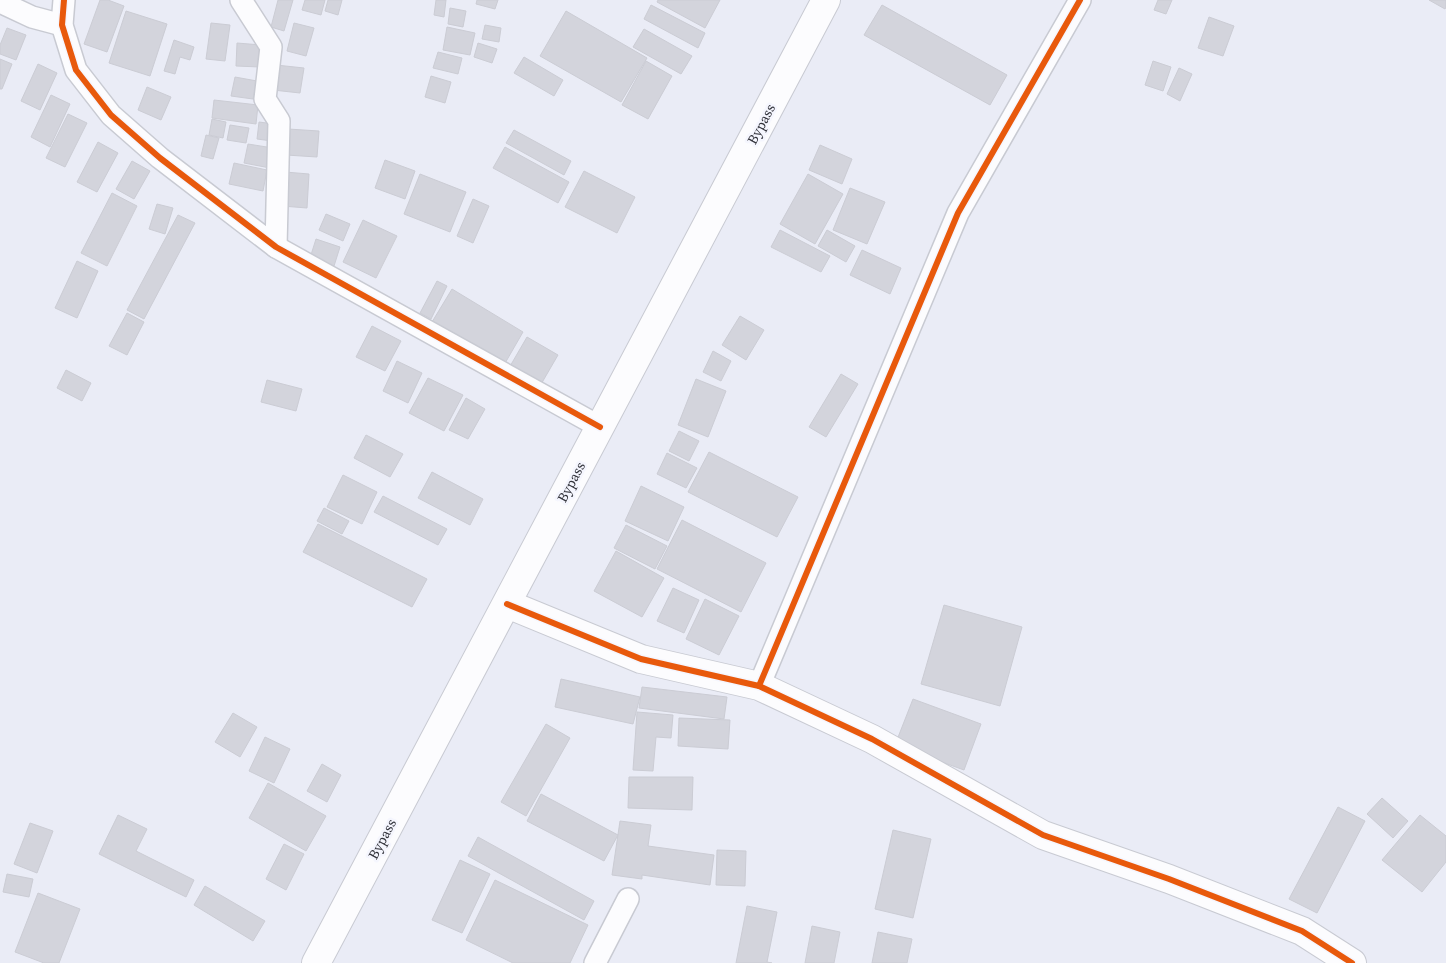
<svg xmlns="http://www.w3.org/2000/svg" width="1446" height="963" font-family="'Source Serif 4',serif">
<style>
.building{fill:#d3d4dc;stroke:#cbccd4}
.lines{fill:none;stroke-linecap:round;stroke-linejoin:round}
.minor-casing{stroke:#c8cad2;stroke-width:24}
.tertiary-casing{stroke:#c8cad2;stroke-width:30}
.primary-casing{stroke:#c8cad2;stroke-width:30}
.minor{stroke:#fcfcfe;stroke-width:21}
.tertiary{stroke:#fcfcfe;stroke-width:28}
.primary{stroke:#fcfcfe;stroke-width:28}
.cycleway-casing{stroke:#f5f6fe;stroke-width:9}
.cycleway{stroke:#e8590c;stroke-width:6}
.labels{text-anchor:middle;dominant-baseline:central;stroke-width:5;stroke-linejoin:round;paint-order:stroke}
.street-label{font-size:14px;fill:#32333b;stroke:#f5f6fe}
</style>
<rect width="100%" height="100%" fill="#eaecf6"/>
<g class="building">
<path d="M100 0H108L124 6 107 52 84 44Z"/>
<path d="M278 0H293L284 31 271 27Z"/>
<path d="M305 0H325L321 15 302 10Z"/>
<path d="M328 0H342L338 15 325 11Z"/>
<path d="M436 0H446L444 17 434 15Z"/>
<path d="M477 0H498L495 9 476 4Z"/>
<path d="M658 0H720L705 28 657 2Z"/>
<path d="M1158 0H1172L1166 14 1154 10Z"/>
<path d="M1429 0H1446V7L1445 9Z"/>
<path d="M651 5 705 33 698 48 644 19Z"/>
<path d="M882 5 1007 75 990 105 864 35Z"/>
<path d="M450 8 466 11 463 27 448 24Z"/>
<path d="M126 11 167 24 150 76 109 63Z"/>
<path d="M566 11 647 58 621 102 540 56Z"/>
<path d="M1209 17 1234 26 1223 56 1198 48Z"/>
<path d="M211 23 230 25 225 61 206 59Z"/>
<path d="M294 23 314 28 306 56 287 51Z"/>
<path d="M485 25 501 28 499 42 482 39Z"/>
<path d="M447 27 475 33 470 55 443 50Z"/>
<path d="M7 28 26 35 16 60 0 54V45Z"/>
<path d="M644 29 692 56 681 74 633 47Z"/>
<path d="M174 40 194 47 190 60 180 57 175 74 164 71Z"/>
<path d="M237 43 261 45 260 67 236 66Z"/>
<path d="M478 43 497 49 492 63 474 57Z"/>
<path d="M438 52 462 58 458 74 433 68Z"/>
<path d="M524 57 563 80 554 96 514 73Z"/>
<path d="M0 59 12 64 2 89H0Z"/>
<path d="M646 61 672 76 648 119 622 105Z"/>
<path d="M1153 61 1171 67 1163 91 1145 85Z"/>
<path d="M38 64 57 73 40 110 21 101Z"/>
<path d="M276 65 304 68 300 93 273 90Z"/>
<path d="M1179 68 1192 74 1180 101 1167 94Z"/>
<path d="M431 76 451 82 445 103 425 97Z"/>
<path d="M235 77 257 81 253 99 231 96Z"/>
<path d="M147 87 171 97 161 120 138 110Z"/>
<path d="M51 95 70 104 50 147 31 137Z"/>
<path d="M214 100 258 105 256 124 212 118Z"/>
<path d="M68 114 87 123 65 167 46 158Z"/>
<path d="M212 119 226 122 223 138 209 135Z"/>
<path d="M259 122 274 124 272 141 257 139Z"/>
<path d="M230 125 249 128 246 143 227 140Z"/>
<path d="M288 129 319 131 317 157 286 155Z"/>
<path d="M514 130 571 161 564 175 506 143Z"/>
<path d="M206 135 219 138 213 159 201 156Z"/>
<path d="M98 142 118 153 97 192 77 182Z"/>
<path d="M248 144 273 148 270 168 244 163Z"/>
<path d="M820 145 852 159 842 184 809 170Z"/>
<path d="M505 147 569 182 558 203 493 168Z"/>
<path d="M385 160 415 171 405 199 375 188Z"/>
<path d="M132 161 150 171 134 199 116 189Z"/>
<path d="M234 163 267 170 263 191 229 184Z"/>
<path d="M584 171 635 197 617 233 565 207Z"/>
<path d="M285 172 309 174 307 208 282 206Z"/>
<path d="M420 174 466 192 450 232 404 214Z"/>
<path d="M808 174 843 194 815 244 780 224Z"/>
<path d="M850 188 885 202 867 244 833 230Z"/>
<path d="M112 193 137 206 107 266 81 253Z"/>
<path d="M473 199 489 206 473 243 457 236Z"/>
<path d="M157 204 173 208 165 234 149 229Z"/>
<path d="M326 214 350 224 343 241 319 230Z"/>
<path d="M178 215 195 223 144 319 127 310Z"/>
<path d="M363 220 397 236 376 278 343 262Z"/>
<path d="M780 230 830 256 821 272 771 247Z"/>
<path d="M827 230 855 246 846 262 818 246Z"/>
<path d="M316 239 340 247 334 266 310 258Z"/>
<path d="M862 250 901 268 890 294 850 275Z"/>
<path d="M77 261 98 271 77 318 55 308Z"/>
<path d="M437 281 447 286 431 319 420 313Z"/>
<path d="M452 289 523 332 504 365 432 322Z"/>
<path d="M127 313 144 322 127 355 109 346Z"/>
<path d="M740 316 764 330 746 360 722 345Z"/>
<path d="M372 326 401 341 385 371 356 357Z"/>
<path d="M527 337 558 355 540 386 509 368Z"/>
<path d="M713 351 731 361 721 381 703 372Z"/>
<path d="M397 361 422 373 408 403 383 391Z"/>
<path d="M66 370 91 383 82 401 57 388Z"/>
<path d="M841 374 858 384 826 437 809 427Z"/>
<path d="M428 378 463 395 444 431 409 413Z"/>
<path d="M696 379 726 391 708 437 678 425Z"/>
<path d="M267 380 302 389 296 411 261 402Z"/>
<path d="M466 398 485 409 468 439 449 430Z"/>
<path d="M679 431 699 441 689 461 669 451Z"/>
<path d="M366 435 403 454 390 477 354 458Z"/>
<path d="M709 452 798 497 777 537 688 492Z"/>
<path d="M667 453 697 468 686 488 657 474Z"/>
<path d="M432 472 483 499 470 525 418 498Z"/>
<path d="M343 475 377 492 362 524 327 507Z"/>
<path d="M641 486 684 507 668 541 625 521Z"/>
<path d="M383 496 447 529 438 545 374 512Z"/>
<path d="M324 508 349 521 342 534 317 521Z"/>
<path d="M682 520 766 563 741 612 657 569Z"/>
<path d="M318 524 427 579 412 607 303 552Z"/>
<path d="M626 525 667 546 655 569 614 548Z"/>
<path d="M616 551 664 578 642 617 594 591Z"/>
<path d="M673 588 699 600 684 633 657 621Z"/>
<path d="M705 599 739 616 719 655 686 639Z"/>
<path d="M944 605 1022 627 1000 706 921 684Z"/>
<path d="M561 679 640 697 633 724 555 707Z"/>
<path d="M642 687 727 697 724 719 639 708Z"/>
<path d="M913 699 981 724 964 770 895 745Z"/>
<path d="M637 712 673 715 671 738 656 737 653 771 633 770Z"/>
<path d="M233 713 257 727 240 757 215 742Z"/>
<path d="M679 718 730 720 728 749 678 746Z"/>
<path d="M546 724 570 738 526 816 501 802Z"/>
<path d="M265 737 290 749 274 783 249 771Z"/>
<path d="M322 764 341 775 327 802 307 791Z"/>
<path d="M629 777H693L692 810 628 808Z"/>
<path d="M268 783 326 816 306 851 249 818Z"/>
<path d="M541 794 618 835 604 861 527 821Z"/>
<path d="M1382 798 1408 821 1393 838 1367 814Z"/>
<path d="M1338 807 1365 821 1317 913 1289 899Z"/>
<path d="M118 815 147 829 136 851 194 880 186 897 99 854Z"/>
<path d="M1420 815 1446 836V862L1422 892 1382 860Z"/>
<path d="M620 821 651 825 648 846 714 855 710 885 642 875V879L612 875Z"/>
<path d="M30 823 53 831 37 873 14 864Z"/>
<path d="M893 830 931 839 913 918 875 909Z"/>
<path d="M478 837 594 901 584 920 468 856Z"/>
<path d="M284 844 304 854 286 890 266 879Z"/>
<path d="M717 850 746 851 745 886 716 885Z"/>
<path d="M460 860 490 874 462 933 432 920Z"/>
<path d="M7 874 33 879 29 897 3 892Z"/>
<path d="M495 880 588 925 570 963H513L466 940Z"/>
<path d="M205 886 265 921 253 941 194 905Z"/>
<path d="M38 893 80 909 59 963H44L15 952Z"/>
<path d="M747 906 777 912 767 962 772 963H736Z"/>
<path d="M812 926 840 932 834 963H805Z"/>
<path d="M878 932 912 939 907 963H872Z"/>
</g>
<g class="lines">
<defs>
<g id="minor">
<path d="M64 0 62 25 76 70 111 115 160 158 276 247 600 427"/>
<path d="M241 0 271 47 265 99 279 121 276 247"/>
<path d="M0 2 32 17 62 25"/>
<path d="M759 686 958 213 1080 0"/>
<path d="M595 963 628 899"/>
</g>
<path id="tertiary" d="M507 604 641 659 759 686 872 739 1043 835 1169 879 1302 931 1352 963"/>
<path id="primary" d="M316 963 826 0"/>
</defs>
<use href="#minor" class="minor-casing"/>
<use href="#tertiary" class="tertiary-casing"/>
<use href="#primary" class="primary-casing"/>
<use href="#minor" class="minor"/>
<use href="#tertiary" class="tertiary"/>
<use href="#primary" class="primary"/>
<defs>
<g id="cycleway">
<path d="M64 0 62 25 76 70 111 115 160 158 276 247 600 427"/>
<path d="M507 604 641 659 759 686 872 739 1043 835 1169 879 1302 931 1352 963"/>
<path d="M759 686 958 213 1080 0"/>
</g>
</defs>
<use href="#cycleway" class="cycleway-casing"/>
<use href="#cycleway" class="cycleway"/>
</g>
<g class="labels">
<g class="street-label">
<text transform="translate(761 124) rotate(-62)">Bypass</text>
<text transform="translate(571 482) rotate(-62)">Bypass</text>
<text transform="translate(382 839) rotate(-62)">Bypass</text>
</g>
</g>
</svg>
